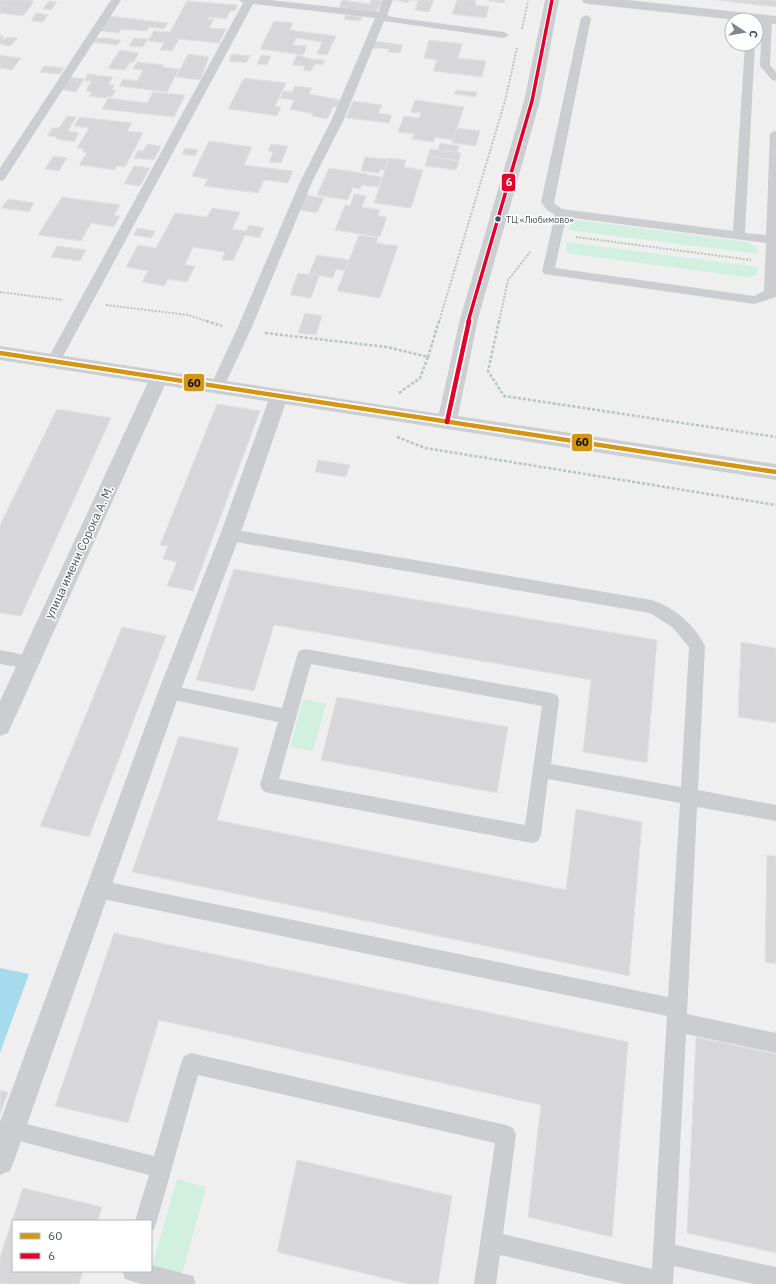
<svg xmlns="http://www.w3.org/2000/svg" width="776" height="1284" font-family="'IBM Plex Sans',sans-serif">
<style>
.green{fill:#d2f0df}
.water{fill:#a6dbee}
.building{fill:#d7d7d9;stroke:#e1e1e2}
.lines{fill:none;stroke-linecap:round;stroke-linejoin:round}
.path-far1{stroke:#b8c4c0;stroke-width:2;stroke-dasharray:2 1.5;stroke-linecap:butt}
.path{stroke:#b8c4c0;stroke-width:2.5;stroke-dasharray:3 2;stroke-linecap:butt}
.service{fill:#cbcdd0;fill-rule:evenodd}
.minor{fill:#cbcdd0;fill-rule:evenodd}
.tertiary{fill:#cbcdd0;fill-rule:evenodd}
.secondary{fill:#cccfd1;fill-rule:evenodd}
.bus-1-casing{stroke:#fff;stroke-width:8}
.bus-2-far1-casing{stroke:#fff;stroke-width:5.5}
.bus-2-casing{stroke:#fff;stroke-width:8}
.bus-1{stroke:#d39512;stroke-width:4.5}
.bus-2-far1{stroke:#e4002b;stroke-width:3.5}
.bus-2{stroke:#e4002b;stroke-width:4.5}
.bus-dot{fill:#45505c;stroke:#fff;stroke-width:1.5}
.labels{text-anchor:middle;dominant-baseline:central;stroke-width:3;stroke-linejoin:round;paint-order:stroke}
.far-bus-label{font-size:9px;fill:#45505c;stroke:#fff;text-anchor:start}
.street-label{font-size:12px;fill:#45505c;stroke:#fff}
.line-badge{stroke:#fff;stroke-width:1.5}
.badge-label{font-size:11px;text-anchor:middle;font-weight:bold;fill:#fff}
.pale-badge-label{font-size:11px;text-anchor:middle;font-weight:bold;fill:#111}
</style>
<rect width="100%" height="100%" fill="#f0efef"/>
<g class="green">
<path d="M578 220 747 242 756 247 758 254 568 230 571 222Z"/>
<path d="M566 242 758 267 756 275 746 277 572 254 566 251Z"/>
<path d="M303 699 326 704 313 751 290 747Z"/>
<path d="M177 1179 206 1187 182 1274 152 1266Z"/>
</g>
<path class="water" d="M0 968 29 974 0 1053Z"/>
<g class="building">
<path d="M0 0H33L31 2H34L23 16 0 13Z"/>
<path d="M342 0 370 4 371 0H383L376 12 339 8Z"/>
<path d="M395 0H434L429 12 415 10 418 1 409 0 408 3Z"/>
<path d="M457 0H476L475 5 489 7 486 18 452 14Z"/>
<path d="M488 0H505L504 3 488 1Z"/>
<path d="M716 0H776V7Z"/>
<path d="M49 1 57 2 51 10 43 9Z"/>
<path d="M187 1 238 5 235 11H230L226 19 209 17 208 19H214L209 28 226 29 219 43 179 39 172 51 160 50 164 43 148 41 154 31 170 32Z"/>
<path d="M36 13 48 15 43 22 31 21Z"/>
<path d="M346 15 362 17 360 21 344 19Z"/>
<path d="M108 16 168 23 164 29 149 27 147 31 121 29 119 33 99 31Z"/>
<path d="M274 21 293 23 290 30 336 36 327 55 317 54 322 42 296 38 293 45 307 46 303 55 260 49Z"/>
<path d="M0 35 4 36 2 39H5L7 37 18 38 10 46 0 44Z"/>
<path d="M95 38H106L121 40 117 45 92 42Z"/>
<path d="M134 38 148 39 143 47 129 46Z"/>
<path d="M429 40 462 44 458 58 486 61 482 77 433 71 437 60 424 58Z"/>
<path d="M375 41 403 45 400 53 388 52 389 49 373 48Z"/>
<path d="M120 50 139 53 133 63 130 62 125 70 108 68Z"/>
<path d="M188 54 209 57 200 80 176 77Z"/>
<path d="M232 54 250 56 246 63 229 61Z"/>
<path d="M0 55 21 58 12 70 0 68Z"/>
<path d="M261 55 271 56 267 65 257 64Z"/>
<path d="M297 55 312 59 325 60 323 65 315 64 311 71 303 70 305 66 292 65Z"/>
<path d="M137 62 164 65 163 67 179 69 167 92 119 86 123 79 137 81 143 70 133 69Z"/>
<path d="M44 66 64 68 60 74 40 72Z"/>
<path d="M88 74 113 77 109 84 114 85 112 90H116L112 97 108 96 107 98 89 96 92 92 86 91 91 81H84Z"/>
<path d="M70 77 84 79 76 92 62 90Z"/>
<path d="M244 78 286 83 275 106 281 107 277 116 228 109Z"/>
<path d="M295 86 312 88 309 94 340 100 337 107H333L327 119 312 116 313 114 290 109 294 100 280 98 284 91 292 92Z"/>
<path d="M456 90 477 92 476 97 454 94Z"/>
<path d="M153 92 185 95 174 117 102 109 108 98 147 103Z"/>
<path d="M415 100 464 107 453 140 435 137 433 142 412 139 414 134 398 132 404 116 419 118 421 113 411 112Z"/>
<path d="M353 101 382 105 378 113 392 115 389 123 346 118Z"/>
<path d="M67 116 76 117 68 131 79 133 74 142 56 139 57 137 47 136 52 128H59Z"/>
<path d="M80 117 132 123 127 131 143 133 125 167 117 166 115 170 79 165 87 153 82 152 84 149 77 148 89 128 74 126Z"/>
<path d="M457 128 480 131 476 146 452 143Z"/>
<path d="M209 141 252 147 244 165 293 171 288 183 264 180 258 193 204 186 208 179 192 176Z"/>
<path d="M440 143 459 146 457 152 438 150Z"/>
<path d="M147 144 161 146 154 160 134 158 138 150 143 151Z"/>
<path d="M271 144 288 146 281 163 269 162 273 152 268 151Z"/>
<path d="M185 148 198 150 195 156 182 154Z"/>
<path d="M430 149 438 150 461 153 459 161 428 156Z"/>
<path d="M53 156 67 158 59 171 45 169Z"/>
<path d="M428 156 459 161 456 170 425 166Z"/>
<path d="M365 157 388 159 385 170 380 169 379 173 361 171Z"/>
<path d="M389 158 406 160 404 167 423 170 411 208 374 203Z"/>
<path d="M134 166 150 168 140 186 124 184Z"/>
<path d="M329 168 368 174V175L382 177 378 187 362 185 360 189 353 187 348 200 317 195Z"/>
<path d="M354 194 366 196 362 207 380 210 378 216 387 217 380 237 335 230 345 205 350 206Z"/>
<path d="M306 195 324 198 317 213 300 210Z"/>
<path d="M62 197 120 205 114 215 120 216 114 227 91 223 81 241 38 235Z"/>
<path d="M8 199 34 203 29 212 2 208Z"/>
<path d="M212 208 240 212 232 229 246 231 249 225 264 228 259 238 245 235 233 261 222 260 225 252 193 247 185 265 195 266 187 282 168 279 164 286 142 282 148 271 126 267 138 245 156 248 175 213 207 217Z"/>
<path d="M137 228 155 231 151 238 134 235Z"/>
<path d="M359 235 378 238 376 243 398 246 380 298 337 291Z"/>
<path d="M57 246 86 250 80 261 51 257Z"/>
<path d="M317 255 349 260 345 271 336 269 333 278 309 274Z"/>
<path d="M298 273 319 276 311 298 290 295Z"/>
<path d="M305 313 322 316 316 335 298 333Z"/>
<path d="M217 404 260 411 193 591 167 586 177 562 163 559 168 546 160 545Z"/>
<path d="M57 409 111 418 21 616 0 613V525Z"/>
<path d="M318 460 350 465 346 477 315 472Z"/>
<path d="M234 569 657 640 647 763 583 752 591 680 274 625 254 691 196 680Z"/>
<path d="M122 627 166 636 89 837 40 826Z"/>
<path d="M741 642 776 648V723L738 717Z"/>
<path d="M337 697 508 727 497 793 321 760Z"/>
<path d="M179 736 239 748 217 820 566 890 576 809 642 822 629 976 132 872Z"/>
<path d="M767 855 776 856V964L765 962Z"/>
<path d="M114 933 628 1042 612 1237 528 1217 541 1105 159 1020 128 1123 55 1106Z"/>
<path d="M696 1037 776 1054V1253L687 1233Z"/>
<path d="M0 1090 8 1092 0 1115Z"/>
<path d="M297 1160 452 1196 438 1284H408L277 1252Z"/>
<path d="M23 1188 102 1207 98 1221H13V1271H83L79 1284H0V1257Z"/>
</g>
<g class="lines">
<g class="path-far1">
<path d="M522 29 528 1"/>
<path d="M576 237 751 260"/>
<path d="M0 292 63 300"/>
<path d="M106 305 188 315 209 322"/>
<path d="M439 322 505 101 517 48"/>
<path d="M499 322 508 280 531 251"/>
</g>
<g class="path">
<path d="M206 321 222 326"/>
<path d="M499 321 488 371 504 396 776 437"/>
<path d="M265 333 387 347 428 357 439 321"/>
<path d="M399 393 420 378 428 357"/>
<path d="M397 437 425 448 776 505"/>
</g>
<g class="service">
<path d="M111 0H121L4 180 0 181V168Z"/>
<path d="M239 0H270L378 12 383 0H393L387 15 392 17 504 32 509 35 504 38 384 21 344 119 312 182 251 329 224 387 222 391 217 392 212 391 210 387 237 329 300 182 332 119 375 18 253 4 60 362 58 365 53 367 48 365 46 362 243 3Z"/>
<path d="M586 15 591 18 554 203 562 209 733 231 745 44H755L745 233 766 235 770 134 772 132 776 131V297L754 304 544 274 542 271 555 215 547 210 541 202 581 18ZM566 217 766 243 764 291 754 296 555 268Z"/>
<path d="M767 16 772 19 770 65 776 72V81L772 80 760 66 762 19Z"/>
<path d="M230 529 652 600C675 608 694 624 705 646L698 790 776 805V821L697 807 687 1014 776 1033V1053L686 1034 675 1245 776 1267V1284H754L674 1266 673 1284H624L500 1255 496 1284H474L495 1143 198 1075 157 1221 154 1229 151 1230V1221H135L149 1175 4 1137 1 1130 4 1123 11 1120 154 1156 181 1063 184 1056 191 1053 506 1125 513 1128 516 1135 503 1234 652 1269 667 1016 98 898 92 895 89 889 92 883 98 880 668 997 680 803 548 779 541 835 538 841 532 843 269 793 263 791 260 785 278 722 169 699 163 697 161 692 163 687 169 685 282 708 297 656 299 651 305 649 551 693 557 695 559 700 551 764 681 787 689 647 672 627 650 613 230 541 225 539 223 535 225 531ZM311 664 542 706 525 825 279 779Z"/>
<path d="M0 650 35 657 37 662 35 667 29 669 0 664Z"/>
<path d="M151 1265 193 1276 196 1284H141L125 1279 122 1271H151Z"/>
</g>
<g class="minor">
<path d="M582 0H628L776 16V24L756 22V20H737L589 4 584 3Z"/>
<path d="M159 371 166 373 168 378 8 733 0 736V701L150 378 152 373Z"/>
<path d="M279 389 286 391 288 396 240 535 180 692 14 1161 10 1171 0 1175V1122L158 692 220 535 270 396 272 391Z"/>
</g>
<path class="tertiary" d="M0 346 447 415 454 417 457 422 454 427 447 429 0 360Z"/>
<path class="secondary" d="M545 0H559L540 101 478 319 458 416 776 464V480L447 429 440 427 437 422 460 319 524 101Z"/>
<defs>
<path id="bus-1" d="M0 353 776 472"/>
<path id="bus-2-far1" d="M468 322 532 101 552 0"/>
<path id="bus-2" d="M447 422 469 321"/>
</defs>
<use href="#bus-1" class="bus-1-casing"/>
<use href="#bus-2-far1" class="bus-2-far1-casing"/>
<use href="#bus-2" class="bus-2-casing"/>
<use href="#bus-1" class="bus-1"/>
<use href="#bus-2-far1" class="bus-2-far1"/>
<use href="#bus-2" class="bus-2"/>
</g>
<circle class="bus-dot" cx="498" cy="219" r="3.5"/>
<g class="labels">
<g class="far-bus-label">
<text x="506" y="219">ТЦ «Любимово»</text>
</g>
<g class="street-label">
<text transform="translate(79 552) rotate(-65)">улица имени Сорока А. М.</text>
</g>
</g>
<g class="line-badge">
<rect x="501" y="173" width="15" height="19" rx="4" fill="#e4002b"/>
<rect x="183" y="373" width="22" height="19" rx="4" fill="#d39512"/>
<rect x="571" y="433" width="22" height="19" rx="4" fill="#d39512"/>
</g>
<g class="badge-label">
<text x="509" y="186">6</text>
</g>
<g class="pale-badge-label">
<text x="194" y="387">60</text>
<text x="582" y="446">60</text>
</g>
<rect x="12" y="1220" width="140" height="52" fill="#ffffff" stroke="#b5b9be"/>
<rect x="20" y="1233" width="20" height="6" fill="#d39512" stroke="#b5b9be"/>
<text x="48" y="1240" font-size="12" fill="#45505c">60</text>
<rect x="20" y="1253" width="20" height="6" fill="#e4002b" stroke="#b5b9be"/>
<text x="48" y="1260" font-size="12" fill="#45505c">6</text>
<g transform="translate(744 32) rotate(102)"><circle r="19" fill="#ffffff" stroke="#b5b9be"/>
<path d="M0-3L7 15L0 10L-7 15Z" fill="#81888f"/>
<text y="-6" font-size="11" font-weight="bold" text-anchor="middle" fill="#45505c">С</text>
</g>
</svg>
